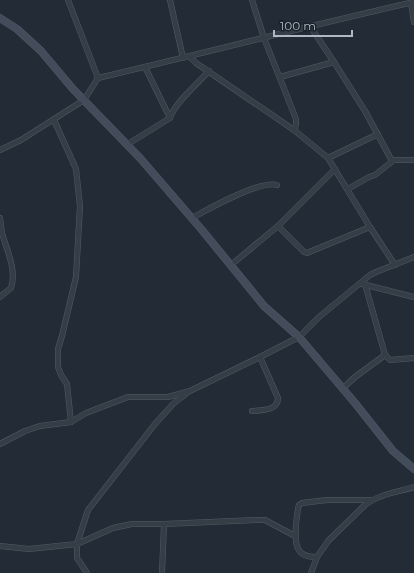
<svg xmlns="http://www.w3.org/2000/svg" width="414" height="573" font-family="Montserrat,sans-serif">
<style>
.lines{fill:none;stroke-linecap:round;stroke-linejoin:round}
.street-casing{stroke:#525b64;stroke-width:6}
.secondary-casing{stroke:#525b64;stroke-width:8}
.street{stroke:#353d47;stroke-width:5}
.secondary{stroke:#434c5a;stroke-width:7}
</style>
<rect width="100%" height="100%" fill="#222b36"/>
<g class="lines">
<defs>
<g id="street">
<path d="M68 0 98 78"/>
<path d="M170 0 183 58"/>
<path d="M252 0 264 38 296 119V125L294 130"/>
<path d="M411 3 414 22"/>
<path d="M310 26 334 62 365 111 392 161"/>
<path d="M189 56 196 63 294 130 328 158 370 227 395 265"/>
<path d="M145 67 170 118"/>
<path d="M280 77 334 62"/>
<path d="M54 120 76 169 80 206 76 277 62 336 58 349V367L61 375 67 384 71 422"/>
<path d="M128 144 170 118C174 104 198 83 209 71"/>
<path d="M0 150 21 140 84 100 98 78C204 53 308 26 414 2"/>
<path d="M328 158 378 134"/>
<path d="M348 189 369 177 375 175 394 160H414"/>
<path d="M0 218C1 223 1 228 2 233 7 251 17 270 11 288L0 297"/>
<path d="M192 218C208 209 261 180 277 185"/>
<path d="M278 226 304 252 307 253 370 227"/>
<path d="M231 265 278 226 335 169"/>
<path d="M362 284 414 297"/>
<path d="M365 284 385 355 390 360 414 358"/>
<path d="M342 389 355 377 385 355"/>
<path d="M252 411C262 410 278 411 278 398L260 357"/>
<path d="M0 444 25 431 40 426 71 422 86 413 128 397H168L190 391 260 357 299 337 319 317 370 275 376 272 414 257"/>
<path d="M0 546 29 549 77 544 113 528 132 524H164L256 520H265L295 536"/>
<path d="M317 557C294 558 295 542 296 524 297 518 297 511 299 505L302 503 327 500H371"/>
<path d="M87 573 77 558V544L88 510 155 424 173 404 187 393"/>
<path d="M162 573 164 524"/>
<path d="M311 573 317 557 329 540 365 505C379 494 398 492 414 487"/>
</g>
<path id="secondary" d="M0 18 17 29 41 51 73 89 140 158 202 230 264 306 299 337 355 403 393 451 414 469"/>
</defs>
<use href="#street" class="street-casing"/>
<use href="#secondary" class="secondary-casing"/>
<use href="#street" class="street"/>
<use href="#secondary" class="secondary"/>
</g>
<path d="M274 30v6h78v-6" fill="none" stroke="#afb8c3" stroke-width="2"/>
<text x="280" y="30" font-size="12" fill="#afb8c3" stroke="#1a222b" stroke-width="3" paint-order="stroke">100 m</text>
</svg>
